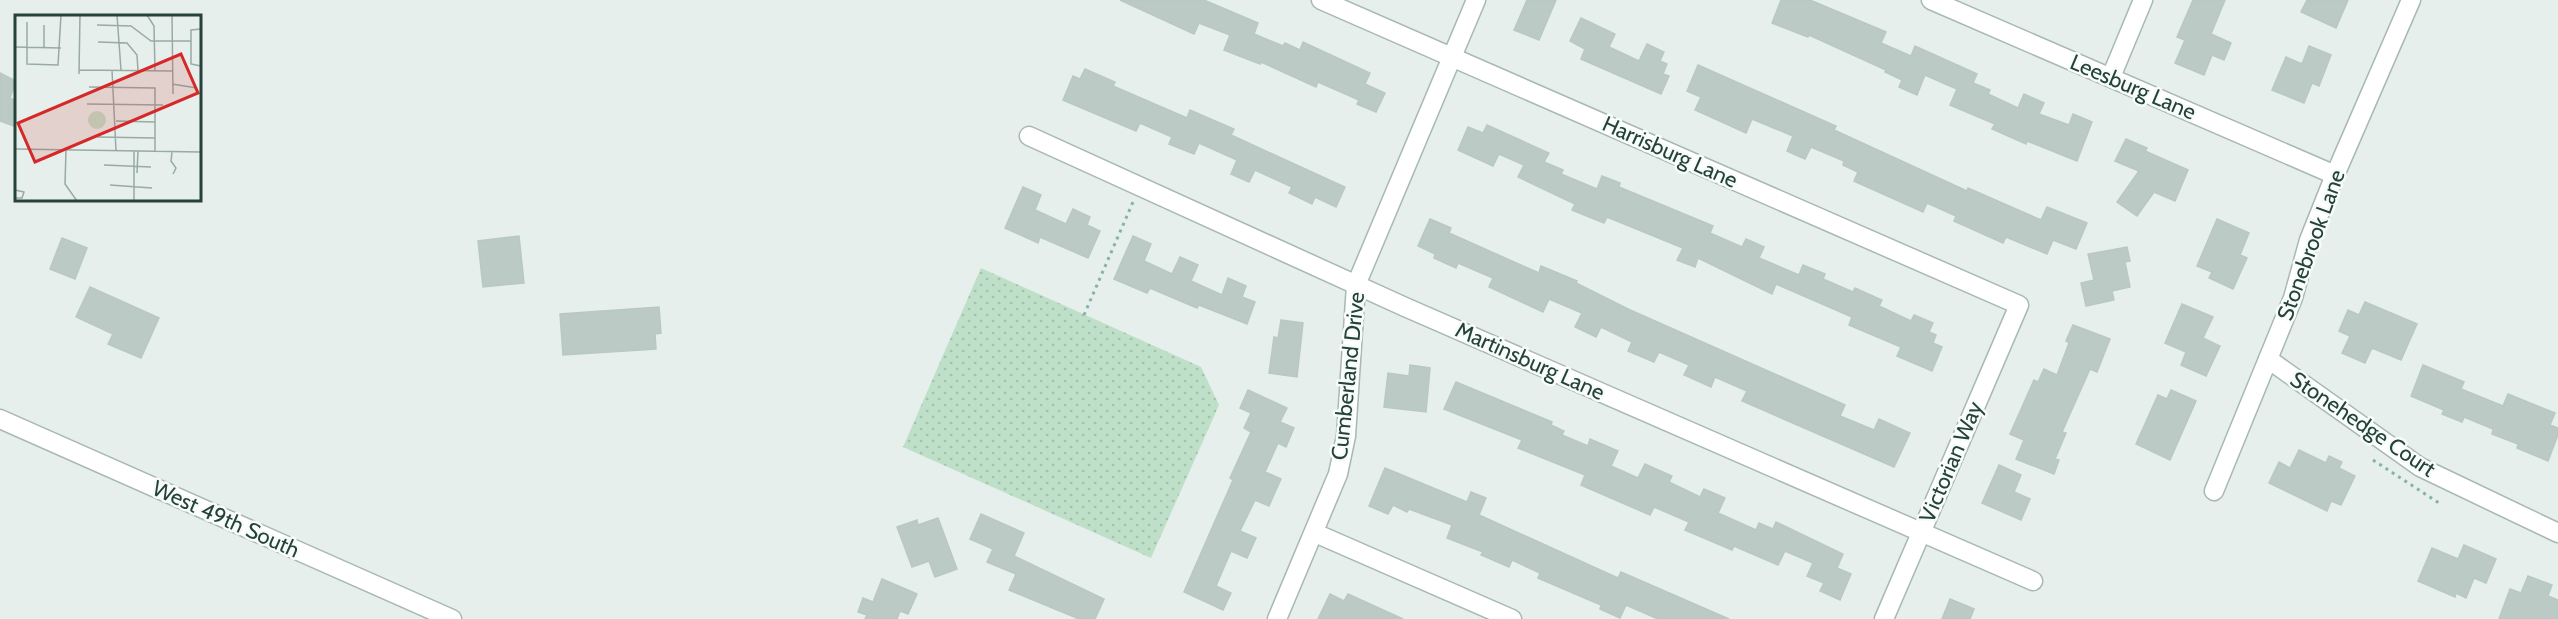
<svg xmlns="http://www.w3.org/2000/svg" width="2558" height="619" font-family="Cabin,sans-serif">
<style>
.park{fill:url(#park-dots)}
.building{fill:#bbcac4;stroke:#b8c9c2;stroke-width:1.5}
.lines{fill:none;stroke-linecap:round;stroke-linejoin:round}
.minor-casing{stroke:#a8b8b2;stroke-width:21}
.path{stroke:#86b3a5;stroke-width:3;stroke-dasharray:3 4.5;stroke-linecap:butt}
.minor{stroke:#fff;stroke-width:18}
.labels{text-anchor:middle;dominant-baseline:central;stroke-width:5;stroke-linejoin:round;paint-order:stroke}
.street-label{font-size:22px;fill:#24423a;stroke:#f7fbf9}
.inset-road{fill:none;stroke:#98aaa4;stroke-width:1.5}
.view{fill:#d62828;fill-opacity:0.15;stroke:#d62828;stroke-width:3}
.inset-edge{fill:none;stroke:#24423a;stroke-width:3}
</style>
<defs>
<pattern id="park-dots" width="8" height="8" patternUnits="userSpaceOnUse" patternTransform="scale(1.5)"><rect width="8" height="8" fill="#bfe0c8"/><path d="M2 2h.1M6 6h.1" fill="none" stroke="#a4c1ad" stroke-width="1.8" stroke-linecap="round"/></pattern>
</defs>
<rect width="100%" height="100%" fill="#e6efeb"/>
<path class="park" d="M981 268 1201 367 1219 405 1151 558 903 447Z"/>
<g class="building">
<path d="M1120 0H1204L1258 23 1254 34 1283 46 1285 43 1300 50 1303 42 1370 73 1365 84 1385 93 1376 112 1357 104 1359 100 1318 82 1316 87 1261 62 1260 64 1224 50 1230 35 1199 23 1194 34Z"/>
<path d="M1527 0H1556L1539 40 1514 30Z"/>
<path d="M1781 0H1810L1886 32 1881 43 1911 56 1915 46 1977 74 1973 83 1990 90 1988 94 2018 108 2024 94 2044 103 2039 114 2069 125 2073 114 2092 122 2077 161 2027 141 2026 144 1992 129 1995 124 1950 105 1957 89 1943 83 1925 75 1917 95 1899 87 1902 80 1885 72 1886 70 1809 35 1808 37 1772 23Z"/>
<path d="M2193 0H2225L2211 34 2231 43 2224 60 2212 55 2204 75 2175 63 2185 40 2177 37Z"/>
<path d="M2307 0H2348L2336 28 2301 12Z"/>
<path d="M1581 18 1615 34 1609 47 1639 61 1647 44 1664 52 1660 61 1667 64 1663 74 1669 76 1661 94 1581 59 1585 49 1570 41Z"/>
<path d="M2309 46 2331 55 2319 86 2312 83 2304 103 2272 90 2286 57 2302 64Z"/>
<path d="M1698 65 1836 126 1834 130 1967 191 1968 188 2041 220 2047 207 2087 223 2076 249 2053 240 2047 254 2006 237 2003 243 1954 221 1956 216 1927 203 1923 212 1854 181 1858 172 1843 165 1844 161 1811 147 1805 159 1787 151 1793 136 1752 119 1746 133 1695 110 1701 97 1687 91Z"/>
<path d="M1085 69 1115 82 1113 86 1187 118 1190 110 1234 129 1231 135 1345 187 1336 207 1315 197 1312 204 1289 193 1292 187 1255 170 1249 182 1231 174 1237 160 1199 143 1194 154 1169 144 1172 137 1140 123 1136 131 1063 100 1073 76 1080 79Z"/>
<path d="M0 73 16 81 10 98 16 101V127L0 121Z"/>
<path d="M1487 125 1549 153 1544 162 1563 170 1561 174 1597 189 1602 176 1620 183 1619 187 1713 226 1710 233 1742 247 1746 239 1764 247 1759 258 1799 275 1803 265 1825 274 1823 279 1853 292 1855 288 1882 300 1879 306 1911 321 1914 315 1933 323 1929 332 1936 335 1933 343 1942 347 1932 371 1897 356 1901 347 1849 325 1852 317 1776 284 1772 294 1698 258 1695 267 1677 260 1683 248 1607 217 1604 223 1572 210 1575 204 1518 177 1524 165 1499 154 1493 166 1458 150 1468 127 1483 133Z"/>
<path d="M2126 139 2147 148 2145 151 2188 170 2175 201 2154 192 2137 216 2117 202 2139 171 2115 161Z"/>
<path d="M1023 187 1041 195 1035 210 1066 224 1073 209 1090 217 1087 225 1100 231 1088 258 1040 237 1038 243 1005 228Z"/>
<path d="M1430 219 1451 228 1449 233 1539 273 1541 266 1577 281 1576 283 1628 309 1845 405 1840 416 1874 430 1879 419 1910 433 1894 467 1742 401 1747 391 1715 377 1711 387 1684 375 1689 365 1659 352 1654 362 1628 351 1632 342 1601 327 1596 337 1575 327 1582 313 1549 299 1543 312 1489 287 1493 278 1458 263 1456 268 1434 258 1435 254 1418 246Z"/>
<path d="M2217 219 2249 233 2240 255 2247 258 2233 289 2209 278 2212 272 2197 266Z"/>
<path d="M519 236 524 283 483 287 478 241Z"/>
<path d="M1133 236 1151 244 1144 261 1172 274 1180 257 1198 265 1191 281 1222 295 1228 278 1246 286 1242 297 1255 302 1247 324 1199 305 1197 308 1150 288 1147 293 1114 279Z"/>
<path d="M62 238 87 248 75 279 50 269Z"/>
<path d="M2127 247 2130 261 2125 262 2130 287 2112 291 2114 300 2086 306 2081 283 2094 280 2088 254Z"/>
<path d="M90 287 159 318 141 358 108 344 113 334 76 317Z"/>
<path d="M2365 302 2417 324 2401 360 2372 348 2365 363 2342 353 2350 336 2339 331 2348 310 2359 315Z"/>
<path d="M2182 304 2213 317 2203 338 2220 346 2206 376 2181 365 2186 352 2165 343Z"/>
<path d="M659 307 661 333 655 334 656 349 563 355 560 314Z"/>
<path d="M1281 320 1303 323 1297 377 1269 373 1274 337 1278 338Z"/>
<path d="M2073 325 2110 339 2097 372 2090 369 2062 432 2066 433 2055 459 2059 460 2054 474 2016 459 2024 440 2010 434 2034 380 2038 382 2044 369 2057 375 2069 343 2066 341Z"/>
<path d="M1410 365 1430 368 1426 412 1384 407 1388 373 1409 376Z"/>
<path d="M2423 365 2464 382 2461 389 2503 406 2508 394 2555 413 2550 425 2558 428V435L2548 461 2517 448 2518 444 2492 434 2493 429 2464 417 2462 422 2442 414 2444 410 2411 396Z"/>
<path d="M1456 382 1552 422 1551 425 1564 431 1562 435 1588 446 1590 439 1618 451 1611 466 1638 478 1645 464 1672 476 1669 482 1700 497 1704 489 1725 498 1718 513 1756 530 1759 523 1773 529 1776 522 1843 554 1837 568 1851 574 1840 600 1820 591 1824 583 1807 576 1813 563 1785 551 1778 565 1734 546 1732 550 1685 530 1689 522 1654 507 1650 515 1581 485 1585 475 1518 448 1522 440 1444 409Z"/>
<path d="M1248 390 1287 408 1280 422 1294 428 1286 447 1278 443 1265 472 1281 479 1269 506 1255 500 1240 531 1256 538 1247 558 1231 551 1216 586 1231 593 1223 610 1184 592 1233 480 1230 478 1251 432 1244 428 1251 413 1240 408Z"/>
<path d="M2171 390 2196 401 2170 460 2136 444 2158 395 2167 399Z"/>
<path d="M2299 450 2326 463 2329 456 2342 462 2339 468 2355 476 2341 505 2331 501 2327 511 2269 483 2279 462 2290 468Z"/>
<path d="M1999 465 2021 475 2014 492 2030 499 2021 520 1982 503Z"/>
<path d="M1385 468 1467 502 1471 492 1486 498 1479 515 1618 578 1621 572 1729 619H1658L1626 605 1620 618 1600 609 1601 605 1538 578 1540 573 1512 560 1509 567 1481 555 1483 552 1447 538 1452 525 1409 509 1407 512 1393 505 1388 514 1369 506Z"/>
<path d="M981 514 1024 533 1014 556 1104 599 1095 619H1079L1009 590 1016 574 987 562 993 549 970 539Z"/>
<path d="M938 518 957 569 935 577 929 561 912 567 897 527 917 520 918 525Z"/>
<path d="M2464 545 2496 559 2486 583 2474 578 2466 598 2456 593 2455 597 2418 581 2432 548 2458 559Z"/>
<path d="M2528 576 2552 585 2548 596 2558 600V619H2499L2510 589 2521 593Z"/>
<path d="M882 579 917 594 908 614 900 611 897 619H865L867 615 858 612 863 598 873 602Z"/>
<path d="M1330 594 1344 601 1348 594 1403 619H1318Z"/>
<path d="M1950 599 1974 609 1970 619H1942Z"/>
</g>
<g class="lines">
<defs>
<g id="minor">
<path d="M1321 0 2019 305 1884 619"/>
<path d="M1931 0 2335 175"/>
<path d="M2111 77 2143 0"/>
<path d="M1029 136 1405 307 2033 581"/>
<path d="M2268 359 2420 467 2558 533"/>
<path d="M0 419 452 619"/>
<path d="M2214 491 2293 298 2309 240 2335 175 2411 0"/>
<path d="M1315 533 1512 619"/>
<path d="M1277 619 1338 474 1346 436 1356 285 1476 0"/>
</g>
</defs>
<use href="#minor" class="minor-casing"/>
<g class="path">
<path d="M1084 315 1133 202"/>
<path d="M2373 460 2442 505"/>
</g>
<use href="#minor" class="minor"/>
</g>
<g class="labels">
<g class="street-label">
<text transform="translate(2133 87) rotate(23)">Leesburg Lane</text>
<text transform="translate(1670 152) rotate(24)">Harrisburg Lane</text>
<text transform="translate(2311 245) rotate(-70)">Stonebrook Lane</text>
<text transform="translate(1530 361) rotate(24)">Martinsburg Lane</text>
<text transform="translate(1348 376) rotate(-84)">Cumberland Drive</text>
<text transform="translate(2363 424) rotate(34)">Stonehedge Court</text>
<text transform="translate(1951 462) rotate(-67)">Victorian Way</text>
<text transform="translate(226 519) rotate(24)">West 49th South</text>
</g>
</g>
<g transform="translate(15 15)">
<rect width="186" height="186" fill="#e6efeb"/>
<path d="M73 105a9 9 0 1 1 18 0a9 9 0 1 1-18 0Z" fill="#bfe0c8"/>
<path class="inset-road" d="M102 0 106 55M132 0 139 11 140 56M157 0 158 79M12 7V49L43 50 46 0M29 10V32M82 10 116 11 136 26H176M186 14 176 15V49L186 51M83 27 112 28 122 40 123 56M0 29V0M0 32 46 33M64 55 157 56M97 55 101 136M64 59 65 0M157 69 182 73M74 72 140 73V137M72 89 148 90M101 106 140 107M82 122 140 123M0 134 186 137M51 135 50 169 62 186M157 137 156 146 161 153 158 159M89 150 136 152M122 158 123 136M95 170 137 173M0 175 9 177 7 183H0M119 186V136"/>
<path class="view" d="M166 39 183 78 20 147 3 108Z"/>
<rect width="186" height="186" class="inset-edge"/>
</g>
</svg>
